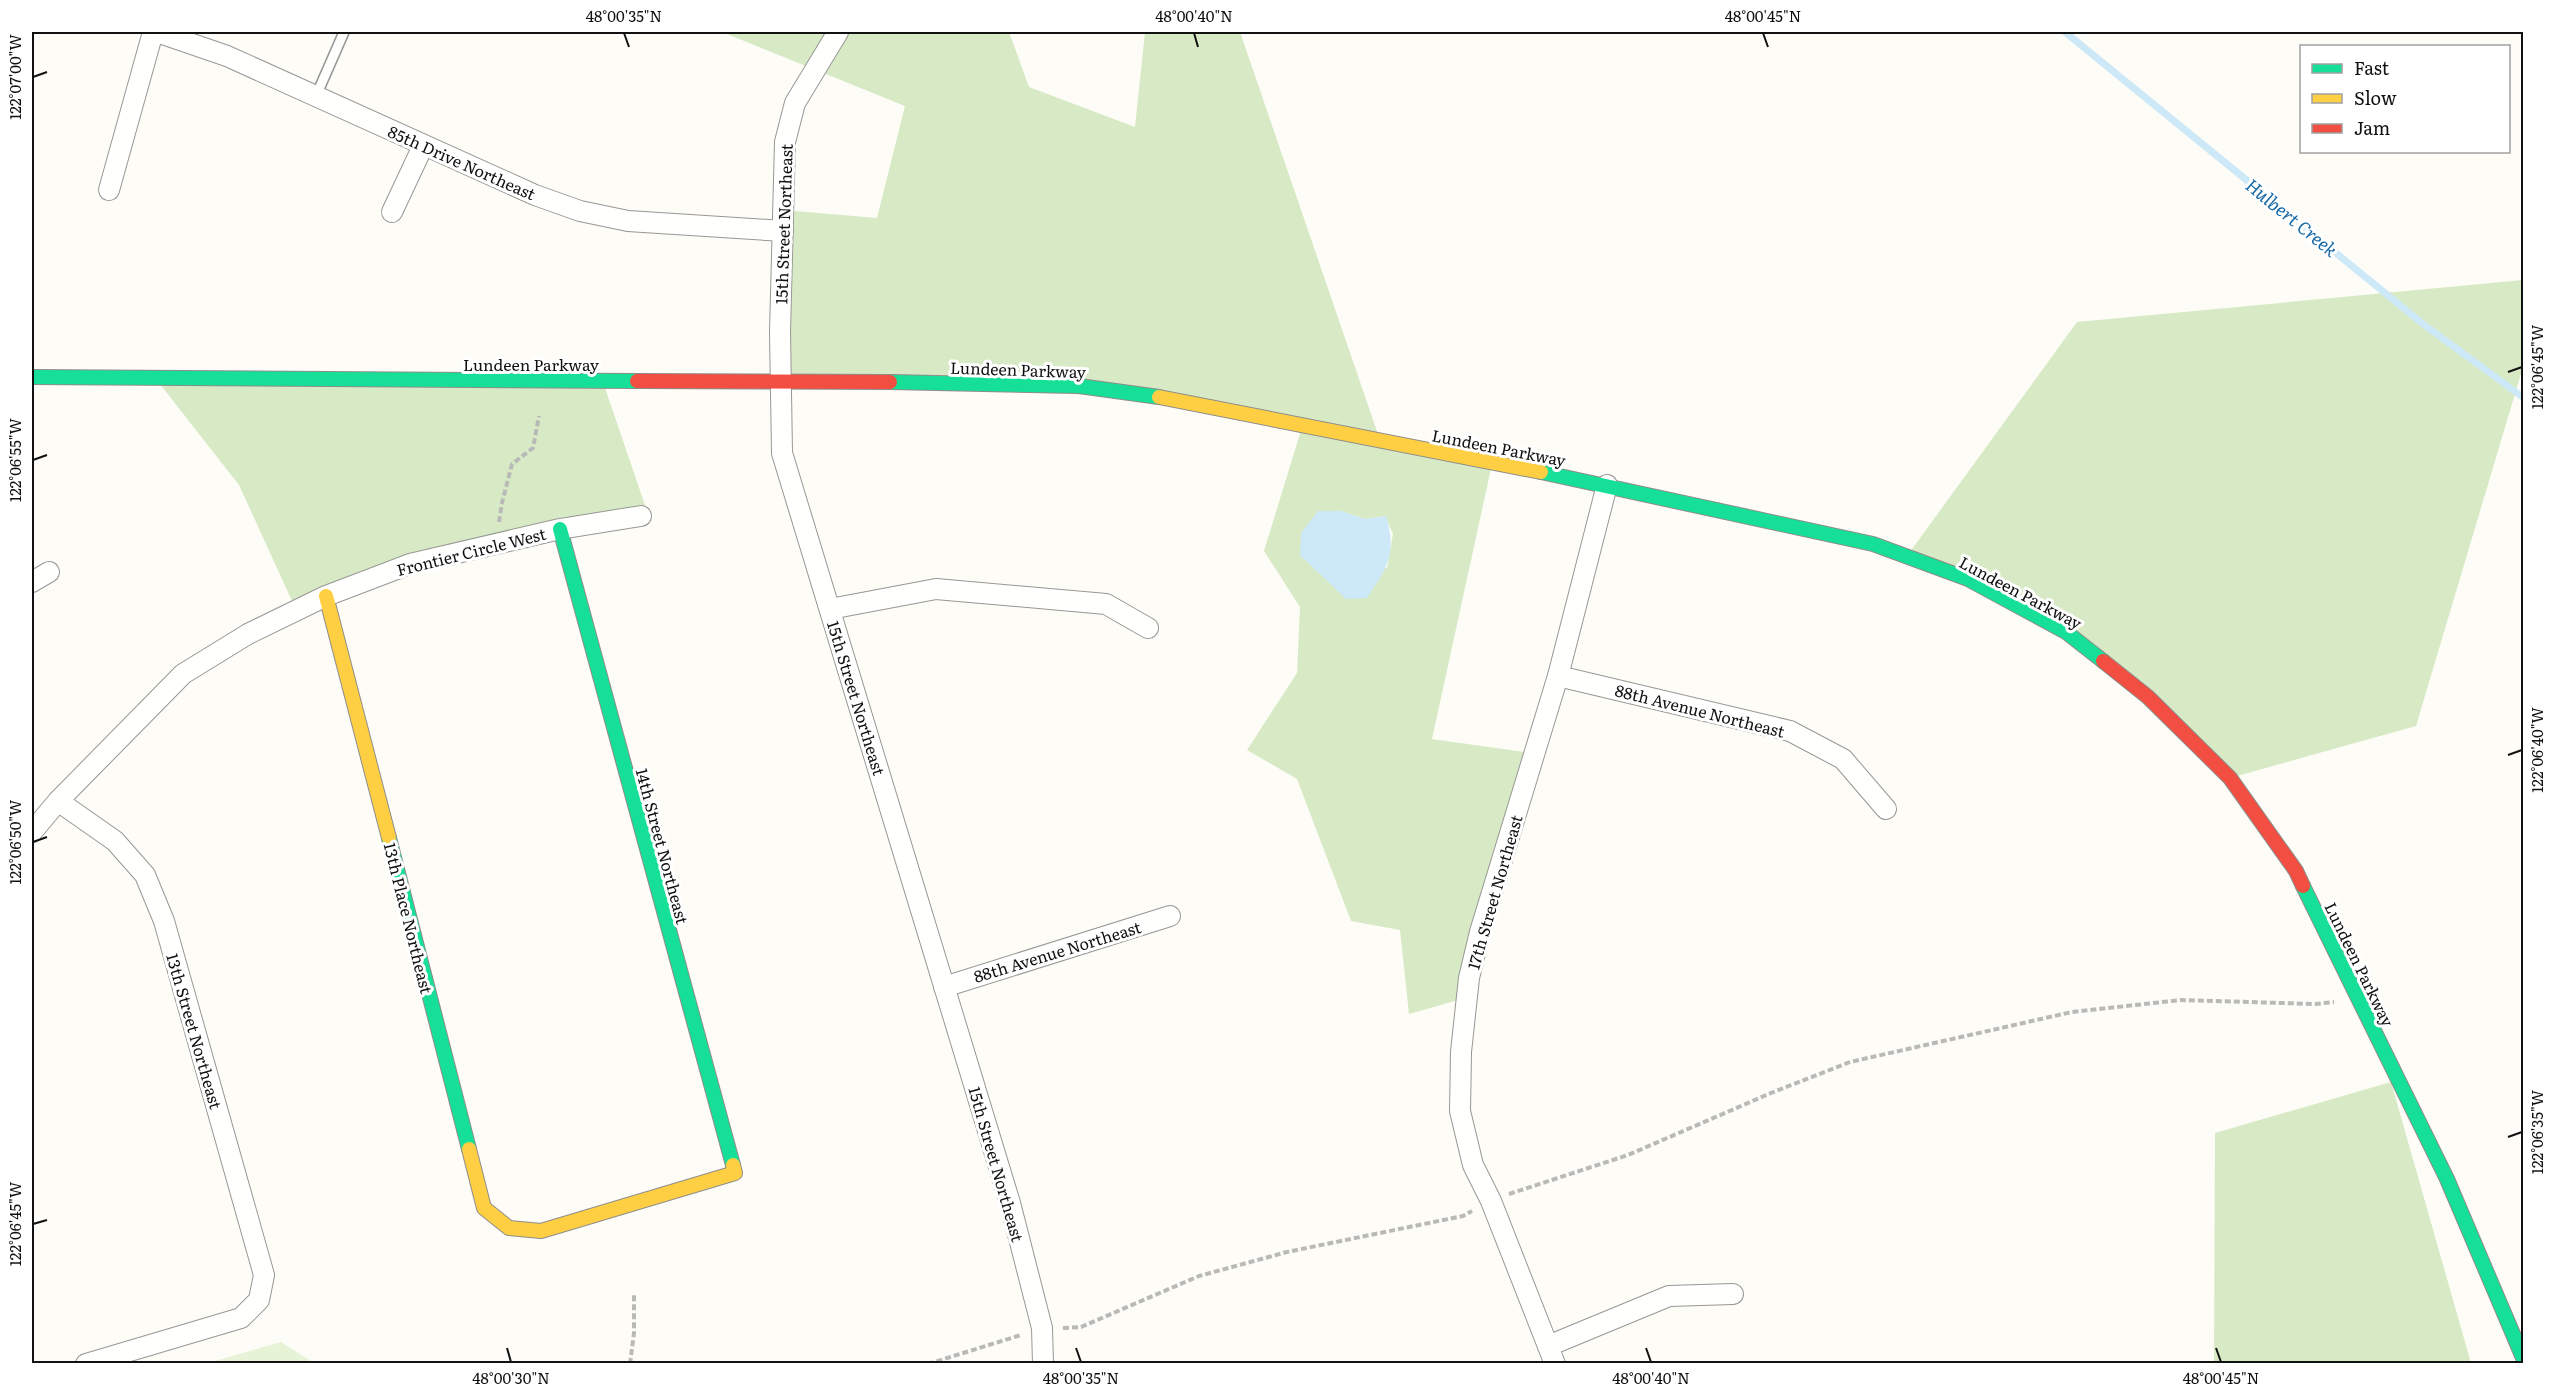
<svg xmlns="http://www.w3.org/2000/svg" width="2555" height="1395" font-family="Literata,serif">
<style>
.green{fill:#e7f3d7}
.forest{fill:#d8eac5;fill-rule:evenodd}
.water{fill:#cde8f7}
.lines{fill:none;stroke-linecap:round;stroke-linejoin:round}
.stream{stroke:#cde8f7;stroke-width:7}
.lane-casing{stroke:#979795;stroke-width:12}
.street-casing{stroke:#979795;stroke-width:22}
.fast-casing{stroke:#8e8d8b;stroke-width:16}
.slow-casing{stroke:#8e8d8b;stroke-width:16}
.jam-casing{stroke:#8e8d8b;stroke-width:16}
.path{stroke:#b9b9b8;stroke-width:4;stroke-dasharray:6 3;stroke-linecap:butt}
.lane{stroke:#fffffe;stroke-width:9}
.street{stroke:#fffffe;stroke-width:20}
.fast{stroke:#16e098;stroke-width:14}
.slow{stroke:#ffcf43;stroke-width:14}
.jam{stroke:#f24e42;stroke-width:14}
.ticks{fill:none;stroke:#111;stroke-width:2}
.labels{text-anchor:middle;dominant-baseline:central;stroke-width:6;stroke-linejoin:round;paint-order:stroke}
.street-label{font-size:16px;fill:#111;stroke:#fff}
.water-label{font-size:18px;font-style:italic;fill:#1768a6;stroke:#fff}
.neatline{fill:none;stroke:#111;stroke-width:2}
.ticks-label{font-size:15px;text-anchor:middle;fill:#111}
</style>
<rect width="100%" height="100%" fill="#fdfcf7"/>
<path class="green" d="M281 1342 314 1363H208Z"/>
<g class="forest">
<path d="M722 32H1009L1029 87 1135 127 1145 32H1240L1381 443 1492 464 1432 739 1538 754 1462 999 1409 1014 1400 930 1351 921 1297 779 1247 750 1297 673 1300 607 1264 551 1302 427 1163 398 780 382 783 210 877 218 905 106ZM1341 511 1365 519 1385 516 1393 534 1387 568 1324 575 1300 555Z"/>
<path d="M2523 280V367L2416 726 2230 778 2066 632 1907 556 2077 322Z"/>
<path d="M156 379 603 382 650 520 560 529 410 564 297 612 239 485Z"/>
<path d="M2391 1082 2471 1363 2214 1364 2215 1133Z"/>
</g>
<path class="water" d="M1318 511H1341L1365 519 1386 516C1397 553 1388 567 1367 598L1346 599 1300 555 1301 533Z"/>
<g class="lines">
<path class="stream" d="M2065 32 2423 324 2524 398"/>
<defs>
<path id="lane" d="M316 96 344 32"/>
<g id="street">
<path d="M157 32 227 56 535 195 580 211 628 221 783 231"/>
<path d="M838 32 795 103 785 142 780 332 782 453 1010 1203 1042 1328 1043 1364"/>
<path d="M109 190 153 32"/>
<path d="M392 212 423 146"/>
<path d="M32 582 49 572"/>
<path d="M830 609 936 589 1106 604 1148 628"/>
<path d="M1558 676 1790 731 1843 759 1886 809"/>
<path d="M58 801 115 841 145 875 164 921 264 1275 259 1300 241 1318 86 1364"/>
<path d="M32 832 58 801 183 674 248 634 326 596 410 564 560 529 641 516"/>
<path d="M944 987 1170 916"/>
<path d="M1548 1346 1669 1296 1733 1294"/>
<path d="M1555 1364 1491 1201 1473 1165 1460 1111 1461 1052 1469 978 1480 932 1558 676 1607 485"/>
</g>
<g id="fast">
<path d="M32 377 637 381"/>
<path d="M890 382 1079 386 1159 397"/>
<path d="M1541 472 1873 544 1968 579 2066 632 2103 661"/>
<path d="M560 529 733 1165"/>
<path d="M389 838 469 1149"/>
<path d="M2303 886 2447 1179 2524 1360"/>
</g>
<g id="slow">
<path d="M1159 397 1541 472"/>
<path d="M326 596 389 838"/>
<path d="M469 1149 484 1208 509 1228 541 1231 735 1173 733 1165"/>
</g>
<g id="jam">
<path d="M637 381 890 382"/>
<path d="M2103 661 2148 697 2230 778 2296 871 2303 886"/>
</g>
</defs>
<use href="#lane" class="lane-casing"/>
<use href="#street" class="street-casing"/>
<use href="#fast" class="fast-casing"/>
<use href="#slow" class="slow-casing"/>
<use href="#jam" class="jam-casing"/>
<g class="path">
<path d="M499 522 502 503 512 464 533 448 539 416"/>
<path d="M1509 1194 1628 1155 1771 1093 1850 1062 2072 1012 2181 1000 2315 1004 2334 1002"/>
<path d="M1063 1328 1081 1327 1199 1276 1287 1252 1463 1216 1472 1211"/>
<path d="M630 1364 634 1333V1294"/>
<path d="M928 1364 1021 1335"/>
</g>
<use href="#lane" class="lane"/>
<use href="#street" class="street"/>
<use href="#fast" class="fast"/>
<use href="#slow" class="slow"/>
<use href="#jam" class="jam"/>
</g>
<path class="ticks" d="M624 33 629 47M1194 33 1198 47M1763 33 1768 47M33 77 47 72M2508 372 2522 367M33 460 47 455M2508 755 2522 750M33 842 47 837M2508 1137 2522 1132M33 1224 47 1220M507 1348 511 1362M1076 1348 1081 1362M1646 1348 1651 1362M2216 1348 2221 1362"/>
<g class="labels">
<g class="street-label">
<text transform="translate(462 162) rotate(24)">85th Drive Northeast</text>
<text transform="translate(783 224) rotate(-88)">15th Street Northeast</text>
<text x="531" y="364">Lundeen Parkway</text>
<text transform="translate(1018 369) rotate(2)">Lundeen Parkway</text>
<text transform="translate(1499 447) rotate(11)">Lundeen Parkway</text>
<text transform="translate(471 551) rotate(-14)">Frontier Circle West</text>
<text transform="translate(2021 592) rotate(28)">Lundeen Parkway</text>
<text transform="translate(857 698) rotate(73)">15th Street Northeast</text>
<text transform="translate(1700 710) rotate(14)">88th Avenue Northeast</text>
<text transform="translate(663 846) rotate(75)">14th Street Northeast</text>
<text transform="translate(1494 892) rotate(-74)">17th Street Northeast</text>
<text transform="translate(409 918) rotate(76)">13th Place Northeast</text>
<text transform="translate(1057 951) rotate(-17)">88th Avenue Northeast</text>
<text transform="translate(2360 964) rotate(64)">Lundeen Parkway</text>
<text transform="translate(195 1031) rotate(74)">13th Street Northeast</text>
<text transform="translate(997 1164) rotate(74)">15th Street Northeast</text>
</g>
<g class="water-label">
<text transform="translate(2292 217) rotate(39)">Hulbert Creek</text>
</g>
</g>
<rect width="2555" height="1395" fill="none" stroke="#ffffff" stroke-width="66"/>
<rect x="2300" y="45" width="210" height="108" fill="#ffffff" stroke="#a0a0a0" stroke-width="1.5"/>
<rect x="2312" y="64" width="30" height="9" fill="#16e098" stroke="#a0a0a0" stroke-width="1.5"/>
<text x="2354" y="75" font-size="18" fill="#111111">Fast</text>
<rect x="2312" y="94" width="30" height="9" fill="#ffcf43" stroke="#a0a0a0" stroke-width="1.5"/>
<text x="2354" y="105" font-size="18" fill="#111111">Slow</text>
<rect x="2312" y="124" width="30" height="9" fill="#f24e42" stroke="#a0a0a0" stroke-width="1.5"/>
<text x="2354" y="135" font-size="18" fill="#111111">Jam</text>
<rect x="33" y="33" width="2489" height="1329" class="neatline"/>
<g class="ticks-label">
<text x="624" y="22">48°00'35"N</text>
<text x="1194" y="22">48°00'40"N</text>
<text x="1763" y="22">48°00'45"N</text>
<text transform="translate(16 77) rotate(-90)" y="5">122°07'00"W</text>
<text transform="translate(2538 367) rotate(-90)" y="5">122°06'45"W</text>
<text transform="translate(16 460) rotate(-90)" y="5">122°06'55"W</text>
<text transform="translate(2538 750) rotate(-90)" y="5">122°06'40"W</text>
<text transform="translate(16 842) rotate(-90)" y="5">122°06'50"W</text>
<text transform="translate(2538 1132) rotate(-90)" y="5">122°06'35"W</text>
<text transform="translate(16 1224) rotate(-90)" y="5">122°06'45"W</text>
<text x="511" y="1384">48°00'30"N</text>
<text x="1081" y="1384">48°00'35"N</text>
<text x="1651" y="1384">48°00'40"N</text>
<text x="2221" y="1384">48°00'45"N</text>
</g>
</svg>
